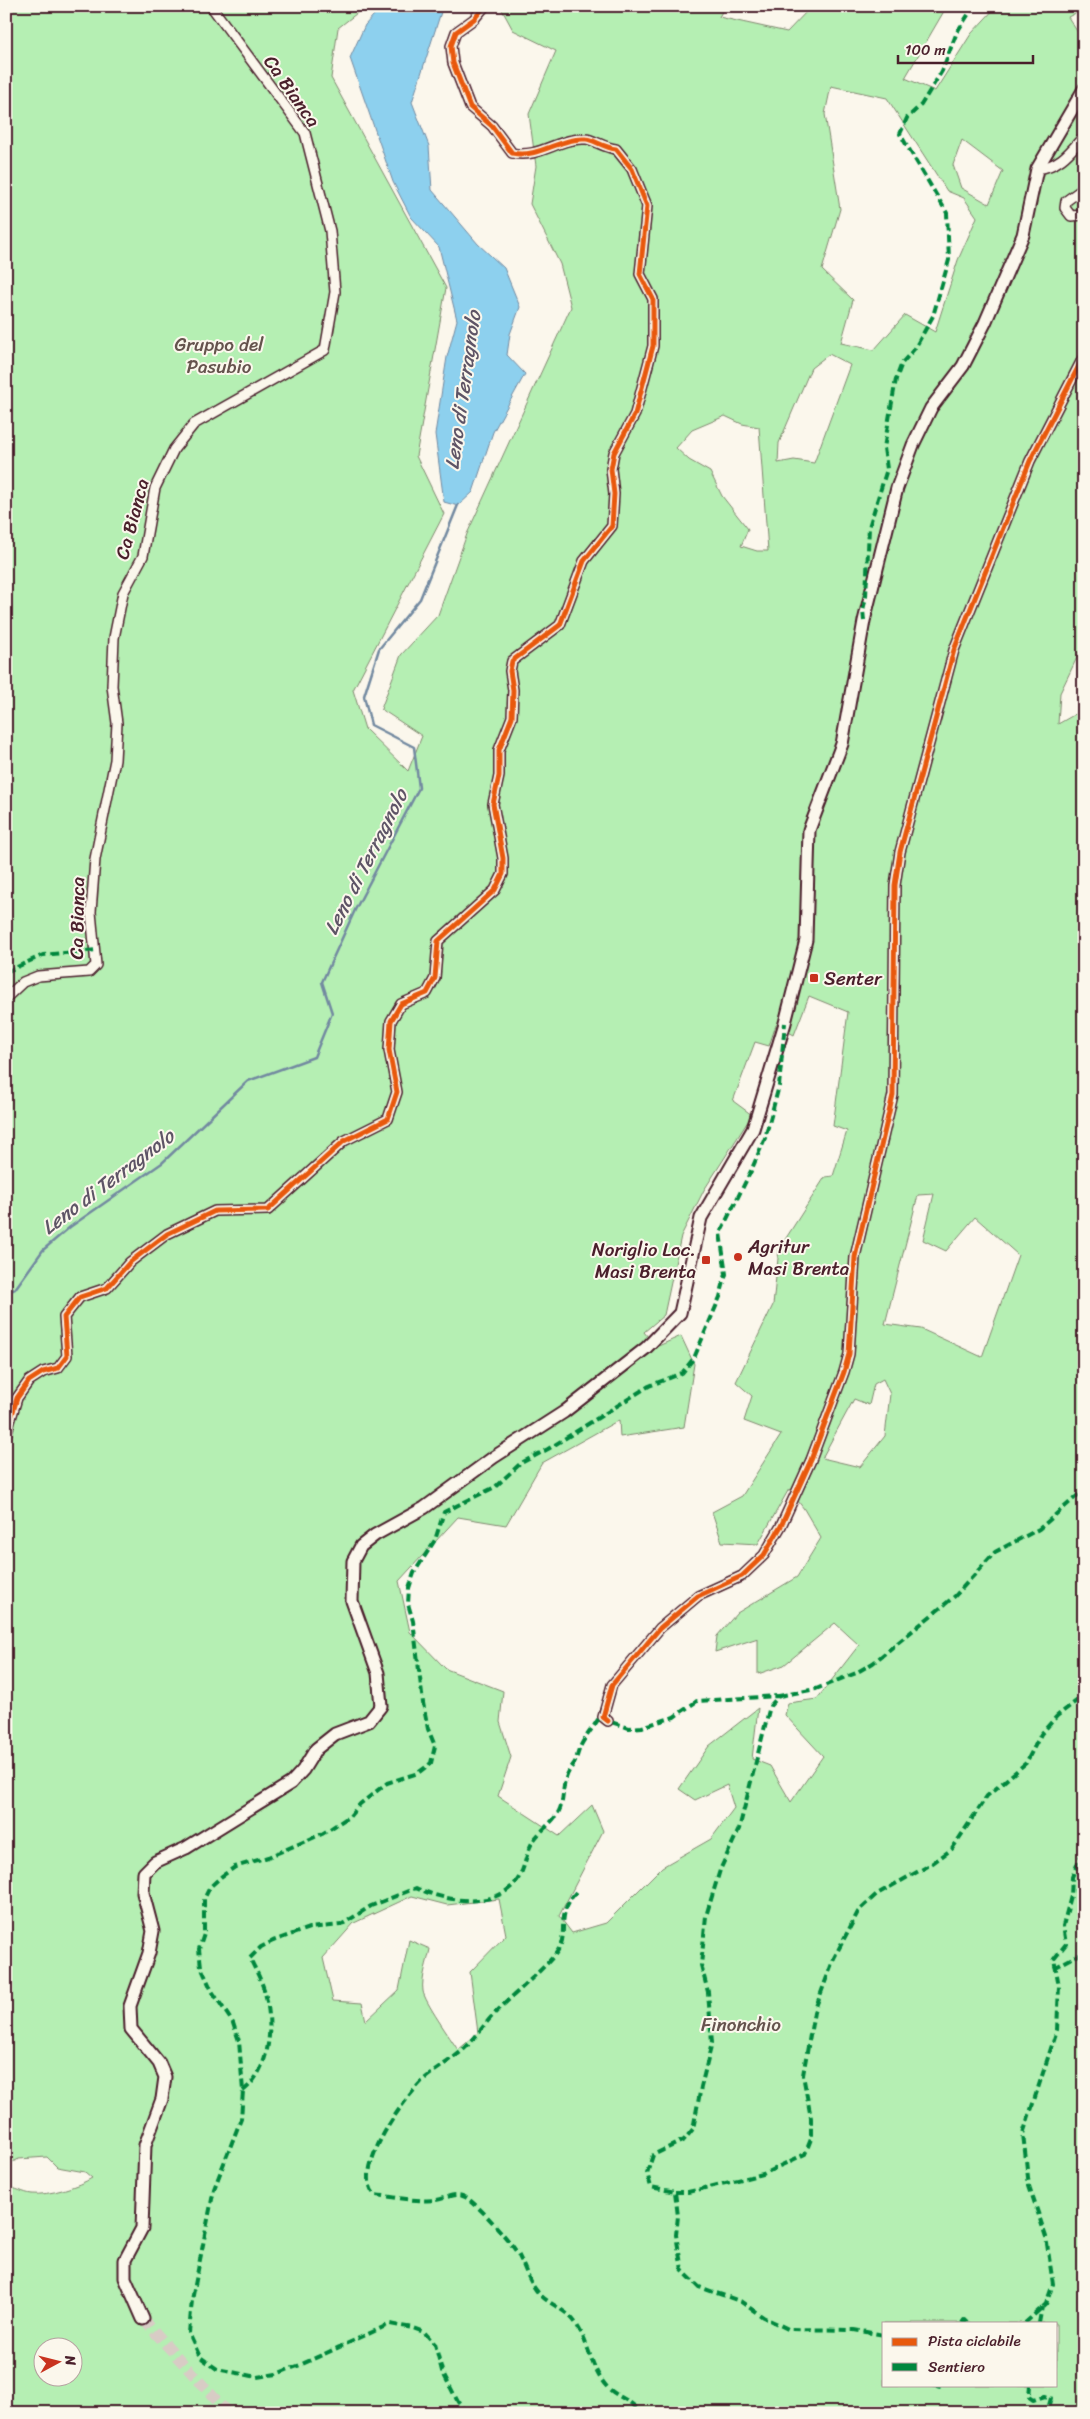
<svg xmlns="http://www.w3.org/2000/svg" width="1090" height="2419" font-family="Sriracha,sans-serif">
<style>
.green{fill:#b5efb3;stroke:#80876f;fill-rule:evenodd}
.water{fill:#8dd0ee;stroke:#7289a0}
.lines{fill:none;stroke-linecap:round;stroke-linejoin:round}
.stream{stroke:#7289a0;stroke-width:2.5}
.major-tunnel{stroke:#d8ccc5;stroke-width:11;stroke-dasharray:11 5.5;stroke-linecap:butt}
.minor-casing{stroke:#4a1f2b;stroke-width:12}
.major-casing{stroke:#4a1f2b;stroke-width:15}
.minor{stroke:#fbf7ec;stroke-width:9}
.major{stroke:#fbf7ec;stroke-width:11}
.quiet{stroke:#00873e;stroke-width:4;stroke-dasharray:8 4;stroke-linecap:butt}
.cycleway-casing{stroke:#fbf7ec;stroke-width:8}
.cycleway{stroke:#e8590c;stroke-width:5}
.poi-dot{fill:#c8321e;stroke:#fbf7ec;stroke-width:2}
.labels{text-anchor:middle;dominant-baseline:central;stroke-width:4;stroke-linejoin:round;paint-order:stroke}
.street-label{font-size:19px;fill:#4a1f2b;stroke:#fbf7ec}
.park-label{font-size:19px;fill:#65534d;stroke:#fbf7ec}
.poi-label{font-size:19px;fill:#4a1f2b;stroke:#fbf7ec;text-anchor:start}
.water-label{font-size:20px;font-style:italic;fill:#5e5466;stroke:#fbf7ec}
</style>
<rect width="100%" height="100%" fill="#fbf7ec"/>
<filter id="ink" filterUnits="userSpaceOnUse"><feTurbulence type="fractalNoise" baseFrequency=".02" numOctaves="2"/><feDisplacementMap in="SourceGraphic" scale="10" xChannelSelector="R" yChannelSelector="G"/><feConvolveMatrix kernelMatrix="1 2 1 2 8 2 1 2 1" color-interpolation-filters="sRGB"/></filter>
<g filter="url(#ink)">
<path class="green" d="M6 6H366L338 28 331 78 446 288 416 456 444 514 353 690 365 729 408 771 422 736 381 709 401 655 438 615 467 534 571 307 560 264 530 204 536 166 529 114 556 51 513 30 500 6H725L719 17 787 32 809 9 808 6H947L905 78 935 91 971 34 997 6H1084V9L1068 17 1084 42V643L1060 693 1058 724 1084 709V2413H6V2187C17 2188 23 2193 32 2194 48 2196 79 2186 92 2178L85 2172 57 2167 47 2157 19 2159 6 2165ZM831 86 887 98 947 191 964 198 977 217 958 260 935 332 905 315 874 350 841 343 853 300 822 270 840 209 825 114ZM962 140 1003 171 989 204 961 188 953 165ZM829 354 850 365 814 463 794 460 778 463 779 443 811 368ZM725 416 742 424 759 427 768 551H757L741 546 748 529 722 496 710 472 689 460 676 448 692 430ZM809 996 848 1012 833 1126 847 1131 833 1176 825 1177 779 1249 773 1305 736 1382 752 1396 744 1421 781 1435 742 1496 712 1512 722 1542 758 1544 789 1489 804 1509 821 1538 797 1577 737 1613 717 1636 715 1652 758 1638V1674L784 1665 835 1623 859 1645 817 1699 788 1703 785 1715 823 1756 791 1802 770 1766 752 1759 758 1708 709 1746 679 1789 695 1800 727 1785 734 1808 711 1839 662 1867 606 1923 572 1933 559 1916 603 1831 592 1805 559 1836 498 1796 511 1757 500 1722 503 1691 446 1669 410 1632 399 1581 458 1517 506 1525 542 1463 619 1420 620 1437 684 1427 694 1364 681 1336 656 1347 644 1332 664 1315 681 1236 704 1190 752 1115 733 1101 755 1042 769 1046 776 1025 794 1035ZM934 1194 923 1240 946 1251 975 1217 1018 1255 982 1357 921 1329 885 1324 918 1195ZM883 1379 890 1394 885 1436 860 1467 822 1458 854 1399 869 1405 874 1384ZM412 1896 447 1905 499 1899 506 1935 470 1972 478 2033 458 2050C451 2039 424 2001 423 1991 421 1978 428 1961 430 1949L409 1940 399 1990 366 2021 362 2003 333 2001 323 1958 354 1923ZM884 2323H1056V2385H884ZM42 2346H72V2376H42Z"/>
<path class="water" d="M382 6H436L442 9 412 102 429 146 432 190 478 244 504 268 520 307 510 334 507 355 525 374 493 432 473 492 458 506 444 502 435 434 447 357 457 320 439 247 411 217 393 182 350 58 365 25Z"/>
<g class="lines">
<path class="stream" d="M6 1293 15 1289 43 1250 70 1227 162 1163 248 1081 314 1057 332 1013 322 982 355 910 419 788 414 747 371 725 364 696 379 649 420 599 458 505"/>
<path class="major-tunnel" d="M143 2319 228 2413"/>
<defs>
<g id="minor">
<path d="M1037 169C1060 166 1069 153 1084 136"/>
<path d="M1084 188 1066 201 1065 208 1071 216 1084 215"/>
<path d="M6 998 23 982 38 976 89 972 96 965 91 912 95 859 115 760 117 723 112 686 114 638 123 593 143 556 155 488 174 449 194 424 325 350 335 292 330 231 305 133 211 6"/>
<path d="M6 1435 17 1398 29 1381 43 1372 58 1368 67 1356 64 1317 80 1297 107 1288 130 1262 167 1234 215 1211 268 1210 344 1141 388 1119 397 1092 389 1050 391 1021 401 1004 427 993 435 978 438 941 495 890 503 874V858L493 804 499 776V750L512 717 513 690 510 671 512 661 560 625 584 561 612 526 614 494 611 469 614 453 635 414 653 346V299L640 274 647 206 632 169 616 149C605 148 592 139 586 139 560 137 539 159 512 153L492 126 470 107 453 63 451 46 456 32 474 19 485 6"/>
<path d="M608 1721 603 1717 612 1685 660 1628 698 1596 742 1576 764 1555 781 1526 811 1460 844 1372 849 1354 855 1257 893 1095 895 885 900 852 954 650 1030 461 1084 356"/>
</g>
<path id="major" d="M143 2319 125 2278V2260L142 2228 145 2145 162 2099 165 2077 159 2063 131 2029 130 2006 149 1953 153 1931 143 1893 144 1873 155 1862 186 1848 291 1783 303 1770 316 1749 335 1734 369 1721 381 1706 378 1673 352 1601 353 1561 361 1546 375 1535 424 1508 494 1457 564 1412 646 1348 680 1313 701 1218 753 1129 785 1023 806 940 809 830 842 744 864 621 897 488 913 445 931 408 963 366 985 323 1023 235 1037 169 1084 89"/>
</defs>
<use href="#minor" class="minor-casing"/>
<use href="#major" class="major-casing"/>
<use href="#minor" class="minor"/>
<use href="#major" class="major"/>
<g class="quiet">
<path d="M864 621 863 610 866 597 869 527 887 469 884 448 896 379 902 363 915 348 933 316 949 260 947 213 900 134 907 118 921 105 942 71 957 32 974 6"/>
<path d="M6 972 43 955 96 950"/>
<path d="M779 1696 816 1689 856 1673 873 1663 955 1596 995 1552 1039 1529 1084 1490"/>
<path d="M576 1892C571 1898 567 1904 565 1911 560 1930 568 1940 553 1957 535 1977 514 1994 495 2013 484 2024 475 2039 463 2050 450 2061 436 2069 423 2080 404 2099 351 2170 375 2195 395 2197 417 2202 436 2200 447 2198 455 2192 465 2197 476 2202 514 2245 519 2256 525 2268 528 2279 536 2290 548 2306 568 2308 578 2327 590 2347 591 2370 608 2388 617 2397 630 2399 641 2413"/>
<path d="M1054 1968 1076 1956 1084 1954"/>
<path d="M243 2091C274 2067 275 2012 260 1979 257 1972 253 1965 250 1958L261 1947 273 1941 309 1928 341 1925 371 1906 416 1888C445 1901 493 1910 516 1882 525 1870 525 1856 532 1843 539 1831 552 1824 559 1811 564 1801 562 1789 566 1778 568 1771 572 1767 575 1762 577 1757 578 1752 580 1747 585 1737 593 1728 599 1718L629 1728 642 1727 674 1717 697 1701 779 1696 770 1706 739 1829 720 1870 706 1916 701 1965 708 1992 712 2043 701 2087 693 2129 684 2140 653 2155 647 2173 651 2187 675 2192 678 2216 676 2235 682 2270 699 2287 740 2301 763 2317 788 2329 854 2330 884 2335"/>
<path d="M675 2192H688L763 2174 805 2154 811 2139V2118L803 2075 814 2012 834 1958 859 1910 877 1894 930 1865 952 1849 987 1796 1026 1763 1041 1734 1057 1716 1084 1695"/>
<path d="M962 2323 964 2320 967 2323"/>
<path d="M1025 2323 1046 2304 1053 2284 1046 2237 1029 2186 1023 2134 1057 2030 1059 1986 1054 1959 1066 1944 1063 1926 1071 1896 1072 1877 1084 1848"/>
<path d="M1039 2323 1042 2307"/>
<path d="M933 2385 941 2387 942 2385"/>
<path d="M1030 2385 1029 2397 1033 2400 1045 2396 1051 2398 1047 2413"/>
<path d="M467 2413 458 2402 442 2371 435 2344 424 2332 413 2328 390 2324 300 2365 276 2374 257 2377 217 2369 200 2357 189 2333 192 2300 214 2189 241 2119 243 2091 239 2041 233 2023 212 1991 201 1967 199 1949 204 1934V1899L210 1887 222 1876 235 1867 268 1857 322 1834 350 1816 360 1804 387 1783 418 1773 431 1763 435 1746 428 1729 423 1703 413 1621 408 1604 409 1588 414 1573 435 1540 444 1512 495 1487 521 1463 548 1449 649 1386 682 1373 694 1358 720 1297 726 1274 720 1233 751 1171 765 1138 779 1086 785 1023"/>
</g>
<defs>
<g id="cycleway">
<path d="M6 1435 17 1398 29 1381 43 1372 58 1368 67 1356 64 1317 80 1297 107 1288 130 1262 167 1234 215 1211 268 1210 344 1141 388 1119 397 1092 389 1050 391 1021 401 1004 427 993 435 978 438 941 495 890 503 874V858L493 804 499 776V750L512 717 513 690 510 671 512 661 560 625 584 561 612 526 614 494 611 469 614 453 635 414 653 346V299L640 274 647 206 632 169 616 149C605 148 592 139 586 139 560 137 539 159 512 153L492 126 470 107 453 63 451 46 456 32 474 19 485 6"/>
<path d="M608 1721 603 1717 612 1685 660 1628 698 1596 742 1576 764 1555 781 1526 811 1460 844 1372 849 1354 855 1257 893 1095 895 885 900 852 954 650 1030 461 1084 356"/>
</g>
</defs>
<use href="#cycleway" class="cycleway-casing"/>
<use href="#cycleway" class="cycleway"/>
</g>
</g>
<g class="poi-dot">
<rect x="809" y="973" width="10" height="10" rx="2.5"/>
<circle cx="738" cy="1257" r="5"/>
<rect x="701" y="1255" width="10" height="10" rx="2.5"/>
</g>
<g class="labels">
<g class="street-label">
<text transform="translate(292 91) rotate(55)">Ca Bianca</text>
<text transform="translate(132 519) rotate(-75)">Ca Bianca</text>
<text transform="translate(77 918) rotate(-89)">Ca Bianca</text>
</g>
<g class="park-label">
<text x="219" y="344">Gruppo del<tspan x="219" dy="22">Pasubio</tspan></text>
<text x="741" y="2024">Finonchio</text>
</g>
<g class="poi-label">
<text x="824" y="978">Senter</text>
<text x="748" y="1246">Agritur<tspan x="748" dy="22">Masi Brenta</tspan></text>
<text x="696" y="1249" text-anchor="end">Noriglio Loc.<tspan x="696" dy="22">Masi Brenta</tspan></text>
</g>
<g class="water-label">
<text transform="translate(463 390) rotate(-82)">Leno di Terragnolo</text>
<text transform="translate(366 862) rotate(-63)">Leno di Terragnolo</text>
<text transform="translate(108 1182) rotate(-37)">Leno di Terragnolo</text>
</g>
</g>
<rect width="1090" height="2419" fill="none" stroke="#fbf7ec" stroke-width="25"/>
<rect x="12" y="12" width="1065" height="2394" fill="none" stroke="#4a1f2b" stroke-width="2" filter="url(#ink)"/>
<rect x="882" y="2322" width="175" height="65" fill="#fbf7ec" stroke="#b4a19f"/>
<rect x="892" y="2338" width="25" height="8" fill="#e8590c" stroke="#b4a19f"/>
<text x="928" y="2346" font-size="15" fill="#4a1f2b">Pista ciclabile</text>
<rect x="892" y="2363" width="25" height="8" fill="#00873e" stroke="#b4a19f"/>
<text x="928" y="2372" font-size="15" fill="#4a1f2b">Sentiero</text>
<g transform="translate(58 2362) rotate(83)"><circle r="24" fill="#fbf7ec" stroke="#b4a19f"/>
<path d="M0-4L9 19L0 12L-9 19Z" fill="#c8321e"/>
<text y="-8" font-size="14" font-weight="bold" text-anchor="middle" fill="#4a1f2b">N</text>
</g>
<path d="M898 55v8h135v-8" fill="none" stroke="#4a1f2b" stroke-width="2.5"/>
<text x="905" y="55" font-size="15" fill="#4a1f2b" stroke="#fbf7ec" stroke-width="4" paint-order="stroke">100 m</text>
</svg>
